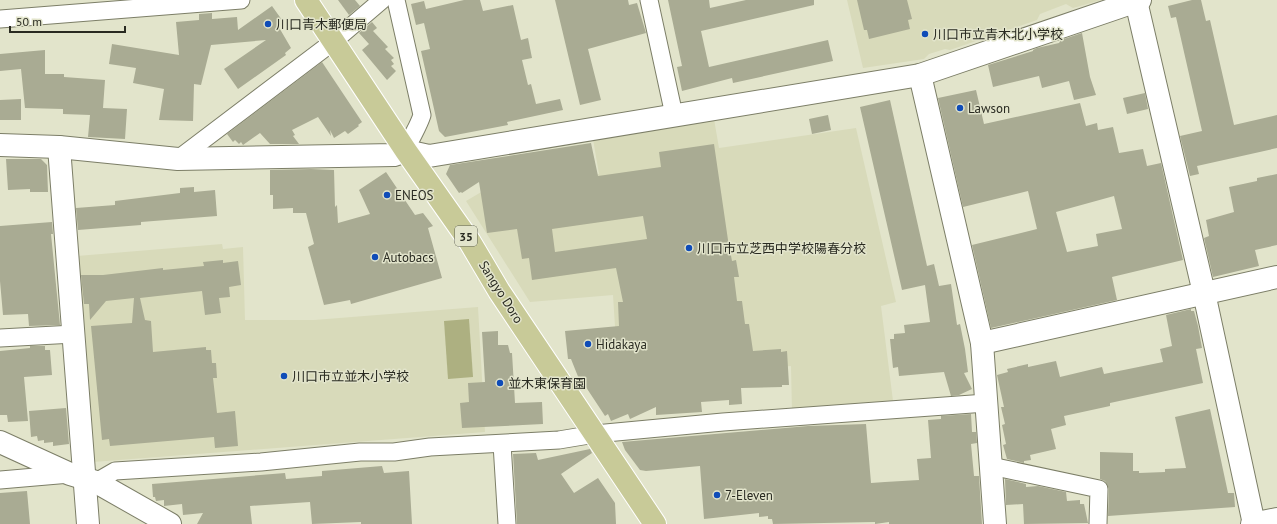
<svg xmlns="http://www.w3.org/2000/svg" width="1277" height="524" font-family="'PT Sans','Noto Sans JP',sans-serif">
<style>
.built{fill:#d8daba}
.water{fill:#adb081}
.building{fill:#a9ab93;fill-rule:evenodd}
.lines{fill:none;stroke-linecap:round;stroke-linejoin:round}
.minor-casing{stroke:#7c7e67;stroke-width:19}
.tertiary-casing{stroke:#7c7e67;stroke-width:24}
.primary-casing{stroke:#fff;stroke-width:24}
.minor{stroke:#fff;stroke-width:17}
.tertiary{stroke:#fff;stroke-width:22}
.primary{stroke:#c8ca98;stroke-width:22}
.poi-dot{fill:#0f4cb8;stroke:#e2e4cb;stroke-width:1.5}
.labels{text-anchor:middle;dominant-baseline:central;stroke-width:3;stroke-linejoin:round;paint-order:stroke}
.shield{fill:#e2e4cb;stroke:#606254;stroke-width:1}
.shield-label{font-size:12px;font-weight:bold;fill:#292a21}
.poi-label{font-size:13px;fill:#292a21;stroke:#e2e4cb;text-anchor:start}
.street-label{font-size:13px;fill:#292a21;stroke:#e2e4cb}
</style>
<rect width="100%" height="100%" fill="#e2e4cb"/>
<g class="built">
<path d="M847 0H1101L1073 8 1066 4 1040 14 1037 20 950 50 945 49 929 54 924 59 863 68Z"/>
<path d="M714 119 719 148 856 128 896 302 881 306 893 401 792 412 791 366 740 370 617 358 613 295 530 302 466 201 483 191 599 174 593 139Z"/>
<path d="M222 244 223 249 243 247 245 320H314L478 307 485 432 93 462 77 256Z"/>
</g>
<path class="water" d="M469 319 473 377 448 379 444 321Z"/>
<g class="building">
<path d="M338 0H355L360 6 349 15Z"/>
<path d="M464 0H480L483 11 513 5 521 40 528 38 532 58 522 60 528 85 531 84 536 104 560 99 563 110 507 122 508 125 445 137 439 131 421 51 430 49 424 23 416 25 411 4 424 1 426 9Z"/>
<path d="M555 0H628L629 5 637 3 646 33 588 49 601 100 580 105Z"/>
<path d="M668 0H709L710 8 746 0H814V5L701 31 709 67 828 40 833 61 733 83 732 78 682 91 677 67 682 66Z"/>
<path d="M857 0H907L912 19 908 20 910 29 869 39 867 30H864Z"/>
<path d="M1192 0H1201L1206 21 1210 20 1234 125 1277 115V148L1197 166 1199 174 1190 176 1180 136 1202 131 1176 17 1171 18 1168 6Z"/>
<path d="M272 6 282 20 277 24 291 48 285 53 286 55 238 89 224 69 266 40 211 45 201 85 194 84 193 121 159 120 164 89 133 83 136 68 109 64 112 44 179 55 176 22 199 20V14L212 13V19L237 17 238 30Z"/>
<path d="M372 22 377 28 373 31 388 47 385 49 394 58 391 60 394 64 391 66 396 71 387 80 362 50 369 44 359 33Z"/>
<path d="M1082 33 1090 77 1096 95 1074 100 1069 81 1042 88 1039 76 993 87 988 65 1033 51V50L1037 48 1059 43 1061 40Z"/>
<path d="M45 50V74H64V77L105 80 103 108 127 109 125 139 88 137 90 115 63 114V109L25 108 21 69 0 71V54Z"/>
<path d="M322 62 362 122 358 125 359 126 348 134 345 131 334 138 330 130 331 136 318 117 292 130 295 135 293 136 299 144H270L260 133 243 145 241 142 239 144 235 140 233 142 227 134Z"/>
<path d="M976 90 984 124 1080 103 1086 126 1097 123 1098 130 1113 127 1119 153 1143 149 1147 166 1161 163 1183 260 1112 277 1117 300 991 328 972 245 1037 229 1028 191 963 207 938 98ZM1114 196 1122 229 1096 234 1098 246 1067 252 1056 212Z"/>
<path d="M1145 93 1148 109 1127 114 1123 98Z"/>
<path d="M21 99V120H0V100Z"/>
<path d="M890 100 927 266 934 264 939 286 951 284 957 325 960 324 965 349 968 372 964 373 972 389 959 395 951 396 944 372 899 376 898 367 893 368 890 339H894V334L905 333 904 325 930 322 925 285 902 290 860 107Z"/>
<path d="M828 115 831 130 812 134 809 119Z"/>
<path d="M591 143 598 176 661 167 659 152 714 144 728 240 732 261 736 260 739 277H734L737 301H742L745 324H749L753 351 781 349V352L787 351 789 385H782V387L741 388 742 404 729 405V400L701 402 702 412 656 415V407L630 419 628 414 611 421 608 414 605 416 580 378 579 379 571 359H568L565 331 619 326 618 302H623L616 268 532 280 529 258 522 259 517 229 487 233 479 182 462 193 461 192 459 193 446 174 450 165ZM643 216 647 239 555 252 552 229Z"/>
<path d="M6 159H41L47 165 48 192H30V189L8 190Z"/>
<path d="M311 169 334 170 335 207 337 205 338 223 370 214 359 190 386 172 415 215 423 213 433 226 428 228 442 278 351 304 350 300 324 305 308 247 314 244 306 213H293V208L273 209V195H270V170Z"/>
<path d="M1277 174V245L1255 250 1259 266 1213 277 1204 238 1209 236 1206 220 1234 212 1229 187 1257 181V178Z"/>
<path d="M194 187V192L215 190 217 216 141 222V225L78 230 76 208 115 205V201L180 193V188Z"/>
<path d="M52 222 53 234H51L60 325 29 326 28 314 3 315 0 281V226Z"/>
<path d="M223 260V263L238 261 241 285 229 287 230 297 219 298 221 313 205 315 202 291 140 298 145 320 151 321 153 352 206 347V350H211L212 363H216L217 378H213L217 413 235 411 238 446 215 448 214 437 110 446 109 439 102 440 91 326 132 323 134 298 106 301 90 320 89 304H84L81 275H103L163 268V270L204 266 203 262Z"/>
<path d="M1191 309V311H1194L1198 326 1202 348 1196 349 1203 383 1110 403V406L1064 416 1066 425 1051 429 1056 449 1030 455 1031 460 1024 461V463L1007 459 1003 445 1006 444 1002 425 1005 424 1001 407H1004L997 375 1008 372 1007 369 1028 364V367L1056 361 1060 377 1102 367 1104 374 1163 362 1160 349 1172 346 1166 315Z"/>
<path d="M498 331V345H508L510 353H512L515 403 542 402 543 424 462 428 460 403 469 402 468 383 485 382 482 332Z"/>
<path d="M30 346H45V350H50L52 375 24 377 28 421 8 422 7 415H0V351L30 348Z"/>
<path d="M66 408 69 444 53 446V442L44 443V440L38 441 37 436 31 437 29 411Z"/>
<path d="M1210 409 1228 493H1234L1235 507 1108 516 1109 489 1105 481 1100 479V452L1133 453V471H1139V473L1165 472V469L1186 468 1175 417Z"/>
<path d="M971 414 972 432H976L977 443 971 444 974 476H979L982 524H889V522L875 524V522L773 524 772 519H768V516L759 517V513L704 519 700 466 646 471 640 470 625 450 622 442 808 426 866 424 871 483 885 482 919 480 917 459 931 458 928 420 941 419V416Z"/>
<path d="M590 449 592 453 561 474 574 493 598 478 615 503 616 524H517L513 454 536 453 538 460Z"/>
<path d="M382 466 384 473 409 471 412 524H361V522L312 524 310 502 250 506 252 524H197L203 513 183 515 182 504 164 506V500L156 501 155 497H153L152 484 285 473 286 479 322 476V471Z"/>
<path d="M1005 479 1026 484V487L1038 486 1066 492 1067 501 1080 500V504H1084L1088 523 1024 524 1023 504 1006 505Z"/>
<path d="M27 491 30 524H0V493Z"/>
</g>
<g class="lines">
<defs>
<g id="minor">
<path d="M396 0 422 115C418 128 410 138 406 151"/>
<path d="M649 0 674 115"/>
<path d="M0 19 241 0"/>
<path d="M178 159 334 41 382 0"/>
<path d="M0 338 74 334"/>
<path d="M502 444 507 524"/>
<path d="M991 466 1099 489 1098 524"/>
<path d="M0 480 70 474"/>
<path d="M96 482 115 471 261 462 360 452H394L430 447 559 440 595 434 723 422 986 403"/>
</g>
<g id="tertiary">
<path d="M1136 1 1204 293 1254 524"/>
<path d="M920 75 982 343 995 524"/>
<path d="M0 145 59 147 178 159 394 155 406 151 429 156 920 75 1140 0"/>
<path d="M59 147 88 524"/>
<path d="M982 343 1277 277"/>
<path d="M0 442 70 474 96 482 170 524"/>
<path d="M1252 524 1277 519"/>
</g>
<path id="primary" d="M306 0 406 151 470 242 499 291 655 524"/>
</defs>
<use href="#minor" class="minor-casing"/>
<use href="#tertiary" class="tertiary-casing"/>
<use href="#primary" class="primary-casing"/>
<use href="#minor" class="minor"/>
<use href="#tertiary" class="tertiary"/>
<use href="#primary" class="primary"/>
</g>
<g class="poi-dot">
<circle cx="268" cy="24" r="4"/>
<circle cx="925" cy="34" r="4"/>
<circle cx="960" cy="108" r="4"/>
<circle cx="387" cy="195" r="4"/>
<circle cx="689" cy="248" r="4"/>
<circle cx="375" cy="257" r="4"/>
<circle cx="588" cy="344" r="4"/>
<circle cx="284" cy="376" r="4"/>
<circle cx="500" cy="383" r="4"/>
<circle cx="717" cy="495" r="4"/>
</g>
<g class="labels">
<rect class="shield" x="455" y="226" width="22" height="20" rx="3"/>
<g class="shield-label">
<text x="466" y="236">35</text>
</g>
<g class="poi-label">
<text x="276" y="24">川口青木郵便局</text>
<text x="933" y="34">川口市立青木北小学校</text>
<text x="968" y="108">Lawson</text>
<text x="395" y="195">ENEOS</text>
<text x="697" y="248">川口市立芝西中学校陽春分校</text>
<text x="383" y="257">Autobacs</text>
<text x="596" y="344">Hidakaya</text>
<text x="292" y="376">川口市立並木小学校</text>
<text x="508" y="383">並木東保育園</text>
<text x="725" y="495">7-Eleven</text>
</g>
<g class="street-label">
<text transform="translate(501 292) rotate(58)">Sangyo Doro</text>
</g>
</g>
<path d="M10 26v6h115v-6" fill="none" stroke="#292a21" stroke-width="2"/>
<text x="16" y="26" font-size="12" fill="#292a21" stroke="#e2e4cb" stroke-width="3" paint-order="stroke">50 m</text>
</svg>
